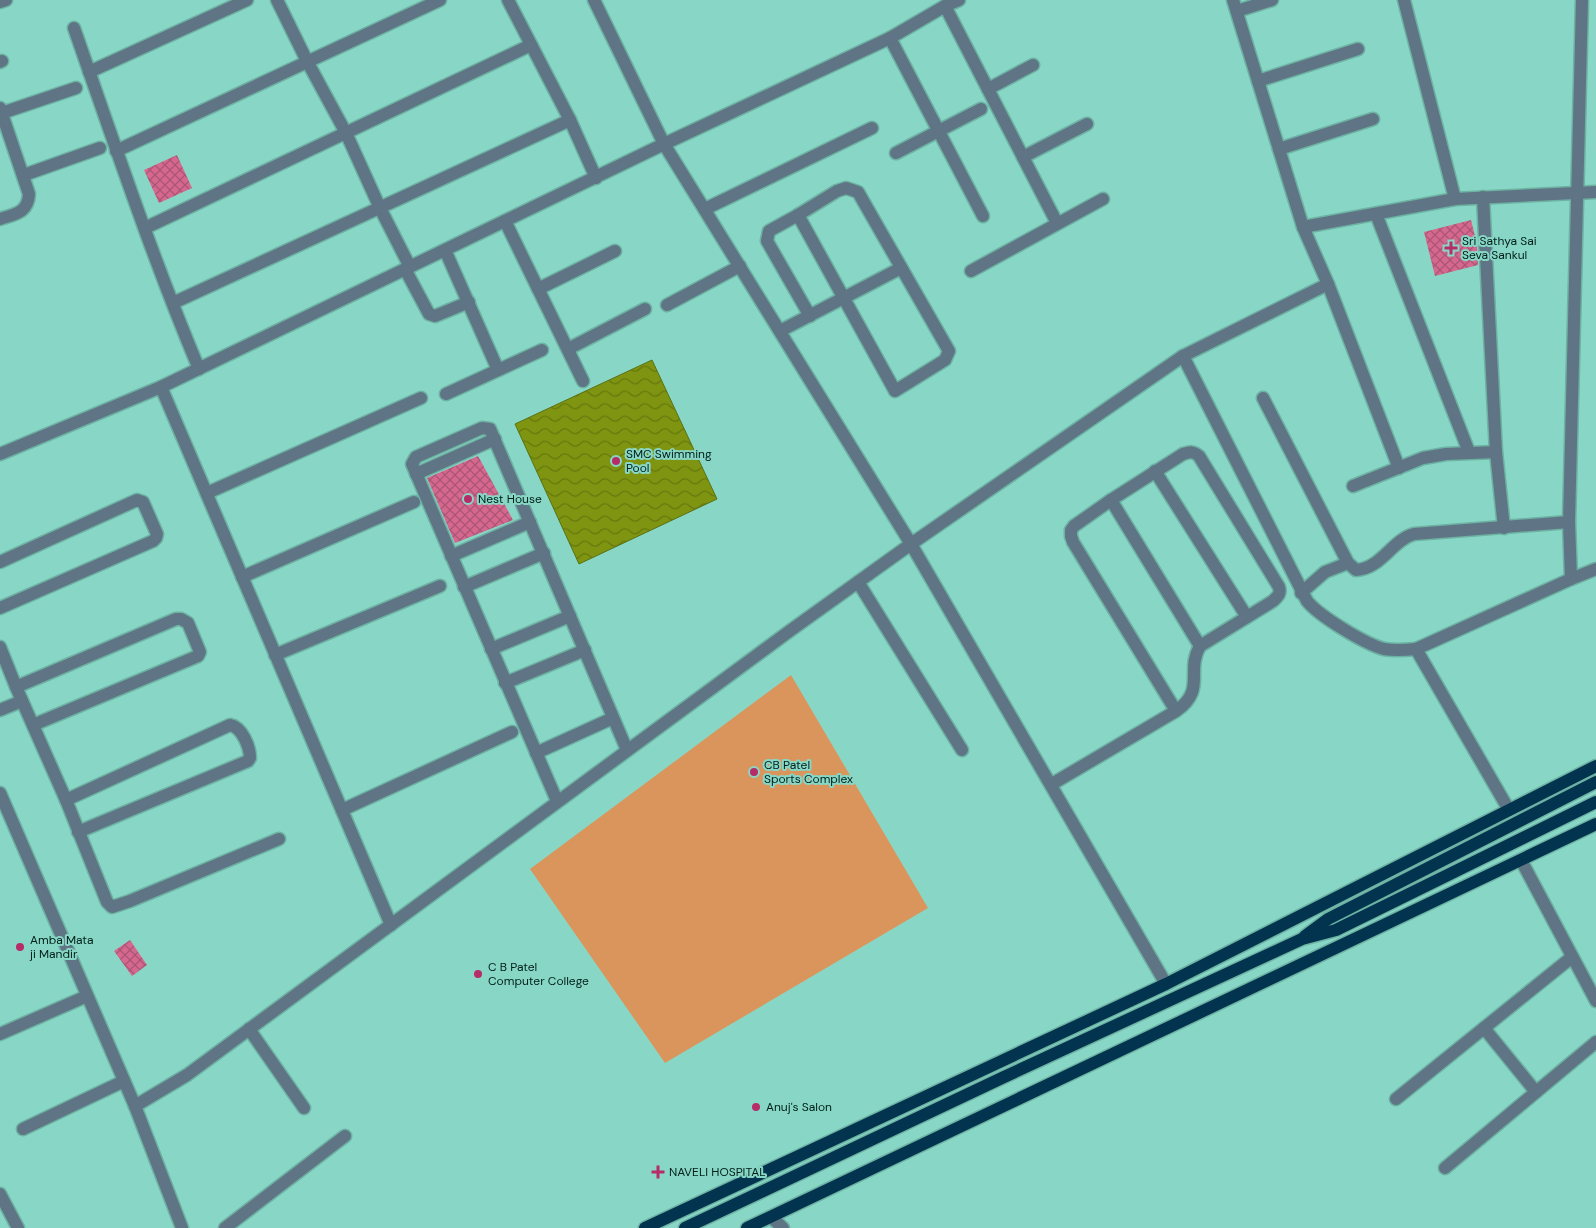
<svg xmlns="http://www.w3.org/2000/svg" width="1596" height="1228" font-family="'DM Sans',sans-serif">
<style>
.park{fill:#da955d}
.water{fill:url(#water-waves);stroke:#597113}
.building{fill:url(#building-cross-hatch)}
.lines{fill:none;stroke-linecap:round;stroke-linejoin:round}
.minor-casing{stroke:#6db2a3;stroke-width:15}
.major-casing{stroke:#6db2a3;stroke-width:15}
.minor{stroke:#5f7585;stroke-width:12}
.major{stroke:#02344f;stroke-width:12}
.poi-dot{fill:#b62b68;stroke:#88d7c6;stroke-width:2}
.labels{text-anchor:middle;dominant-baseline:central;stroke-width:4;stroke-linejoin:round;paint-order:stroke}
.poi-label{font-size:12px;fill:#001e19;stroke:#88d7c6;text-anchor:start}
</style>
<defs>
<pattern id="water-waves" width="16" height="10" patternUnits="userSpaceOnUse" patternTransform="scale(1.25)"><rect width="16" height="10" fill="#7f9410"/><path d="M0 5q4-4 8 0t8 0" fill="none" stroke="#66780e"/></pattern>
<pattern id="building-cross-hatch" width="8" height="8" patternUnits="userSpaceOnUse" patternTransform="scale(1.25)"><rect width="8" height="8" fill="#d6688f"/><path d="M0 0l8 8M0 8l8-8" fill="none" stroke="#ab5574"/></pattern>
</defs>
<rect width="100%" height="100%" fill="#88d7c6"/>
<path class="park" d="M791 675 928 908 665 1063 530 869Z"/>
<path class="water" d="M652 360 717 499 579 564 515 424Z"/>
<g class="building">
<path d="M177 155 192 188 159 203 144 170Z"/>
<path d="M1471 220 1477 244 1478 265 1435 276 1424 232Z"/>
<path d="M478 456 513 520 455 543 427 478Z"/>
<path d="M130 940 147 965 132 976 114 951Z"/>
</g>
<g class="lines">
<defs>
<g id="minor">
<path d="M277 0 307 61 346 133 380 208 410 267"/>
<path d="M508 0 570 120 596 178"/>
<path d="M594 0 664 144 911 544 1166 984"/>
<path d="M1233 0 1303 227 1328 284 1399 468"/>
<path d="M1404 0 1455 199"/>
<path d="M0 2 6 0"/>
<path d="M945 6 1057 223"/>
<path d="M1237 11 1272 0"/>
<path d="M74 28C114 142 152 257 199 369"/>
<path d="M890 38 983 216"/>
<path d="M0 62 2 61"/>
<path d="M89 72 247 0"/>
<path d="M1258 81 1358 49"/>
<path d="M988 89 1033 65"/>
<path d="M0 108 29 194C28 213 15 214 0 219"/>
<path d="M2 113 76 88"/>
<path d="M1279 149 1373 119"/>
<path d="M116 151 440 0"/>
<path d="M896 153 981 109"/>
<path d="M1023 157 1087 124"/>
<path d="M24 175 100 148"/>
<path d="M846 188 858 192 949 351 945 360 895 391 798 215 837 191Z"/>
<path d="M1483 197 1496 452 1504 528"/>
<path d="M705 209 872 128"/>
<path d="M1376 214 1469 452"/>
<path d="M798 215 769 231 767 241 810 316"/>
<path d="M505 221 583 381"/>
<path d="M1303 227 1455 199 1596 192"/>
<path d="M145 228 531 45"/>
<path d="M445 250 498 370"/>
<path d="M405 269 429 314 435 316 469 302"/>
<path d="M971 271 1103 199"/>
<path d="M538 289 615 251"/>
<path d="M173 303 570 120"/>
<path d="M667 305 740 266"/>
<path d="M780 331 901 268"/>
<path d="M568 349 645 309"/>
<path d="M1183 356 1307 601C1319 616 1365 644 1384 649 1395 651 1406 650 1416 649"/>
<path d="M161 387 391 925"/>
<path d="M446 394 542 350"/>
<path d="M1263 398 1348 563 1356 570C1381 569 1392 540 1414 534L1569 522"/>
<path d="M0 454 161 387 664 144 890 38 945 6 959 0"/>
<path d="M1155 471 1247 617"/>
<path d="M416 474 495 439"/>
<path d="M1353 486 1423 458 1446 454 1496 452"/>
<path d="M207 493 421 398"/>
<path d="M1111 500 1200 646"/>
<path d="M451 556 530 522"/>
<path d="M0 562 137 500 143 502 157 534 156 538 153 541 0 608"/>
<path d="M242 577 414 502"/>
<path d="M1571 579 1569 522 1582 1"/>
<path d="M858 582 962 750"/>
<path d="M464 587 544 553"/>
<path d="M1301 593 1325 572 1348 563"/>
<path d="M0 647 16 687 66 800 107 902 112 907 130 901 279 839"/>
<path d="M491 649 570 616"/>
<path d="M275 655 440 586"/>
<path d="M505 683 585 650"/>
<path d="M16 687 176 619H181L188 623 200 652 198 656 33 725"/>
<path d="M0 710 22 701"/>
<path d="M536 753 613 718"/>
<path d="M1052 786V784L1176 711C1207 689 1185 672 1200 646L1273 601C1278 596 1281 594 1279 587L1199 456C1193 451 1190 452 1183 454L1111 500 1074 526 1071 530V536L1073 542 1176 711"/>
<path d="M0 793 135 1106 182 1228"/>
<path d="M66 800 230 725C242 727 250 747 250 758L248 761 78 832"/>
<path d="M557 801 412 464 416 457 482 428 490 429 627 750"/>
<path d="M342 810 512 732"/>
<path d="M1509 810 1416 649 1571 579 1596 569"/>
<path d="M1521 860 1596 1001"/>
<path d="M1484 1028 1536 1092"/>
<path d="M249 1029 304 1108"/>
<path d="M0 1034 87 996"/>
<path d="M1396 1099 1572 957"/>
<path d="M135 1106 187 1075 791 630 911 544 1183 356 1328 284"/>
<path d="M23 1129 124 1081"/>
<path d="M1445 1168 1596 1042"/>
<path d="M0 1194 18 1228"/>
<path d="M771 1217 783 1228"/>
<path d="M225 1228 345 1136"/>
</g>
<g id="major">
<path d="M1305 936 1328 919 1596 782"/>
<path d="M645 1228 1166 984 1596 766"/>
<path d="M685 1228 1004 1077 1302 939 1336 930 1596 802"/>
<path d="M747 1228 1596 824"/>
</g>
</defs>
<use href="#minor" class="minor-casing"/>
<use href="#major" class="major-casing"/>
<use href="#minor" class="minor"/>
<use href="#major" class="major"/>
</g>
<g class="poi-dot">
<path d="M1448.5 240.5h5v5h5v5h-5v5h-5v-5h-5v-5h5z"/>
<circle cx="616" cy="461" r="5"/>
<circle cx="468" cy="499" r="5"/>
<circle cx="754" cy="772" r="5"/>
<circle cx="20" cy="947" r="5"/>
<circle cx="478" cy="974" r="5"/>
<circle cx="756" cy="1107" r="5"/>
<path d="M655.5 1164.5h5v5h5v5h-5v5h-5v-5h-5v-5h5z"/>
</g>
<g class="labels">
<g class="poi-label">
<text x="1462" y="241">Sri Sathya Sai<tspan x="1462" dy="14">Seva Sankul</tspan></text>
<text x="626" y="454">SMC Swimming<tspan x="626" dy="14">Pool</tspan></text>
<text x="478" y="499">Nest House</text>
<text x="764" y="765">CB Patel<tspan x="764" dy="14">Sports Complex</tspan></text>
<text x="30" y="940">Amba Mata<tspan x="30" dy="14">ji Mandir</tspan></text>
<text x="488" y="967">C B Patel<tspan x="488" dy="14">Computer College</tspan></text>
<text x="766" y="1107">Anuj's Salon</text>
<text x="669" y="1172">NAVELI HOSPITAL</text>
</g>
</g>
</svg>
